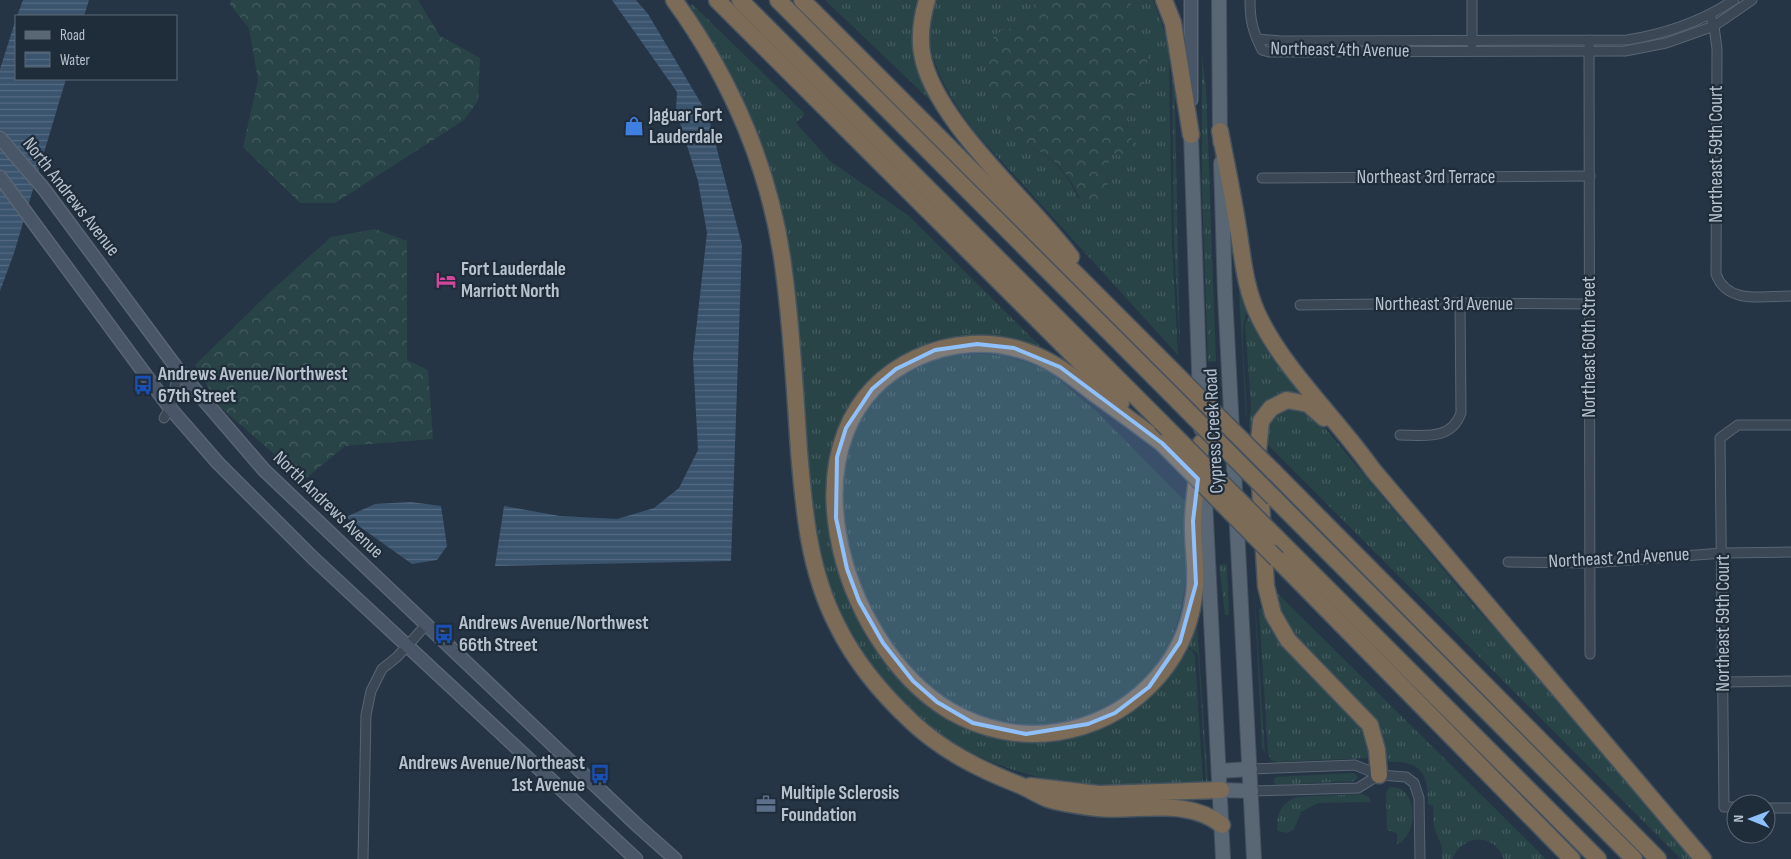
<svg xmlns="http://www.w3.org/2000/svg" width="1791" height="859" font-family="'Sofia Sans Condensed',sans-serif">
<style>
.grass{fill:url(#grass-tufts)}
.forest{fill:url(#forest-crowns)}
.water{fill:url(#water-rules)}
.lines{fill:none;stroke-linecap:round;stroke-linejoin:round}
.street-casing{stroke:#596572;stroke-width:11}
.secondary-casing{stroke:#596572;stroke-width:15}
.primary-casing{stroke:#44505e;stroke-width:16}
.highway-casing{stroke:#45525f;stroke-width:19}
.street{stroke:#3b4754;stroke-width:9}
.secondary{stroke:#485668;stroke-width:12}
.primary{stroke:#596674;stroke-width:14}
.highway{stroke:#7b6b57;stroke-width:16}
.highway-bridge-casing{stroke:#45525f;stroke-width:19;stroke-linecap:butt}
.highway-bridge{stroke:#7b6b57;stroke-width:16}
.marked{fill:#8dc0fd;fill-opacity:0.2;stroke:#8dc0fd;stroke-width:4;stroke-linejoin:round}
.labels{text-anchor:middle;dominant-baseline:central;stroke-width:4.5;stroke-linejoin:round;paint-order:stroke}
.street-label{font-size:19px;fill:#b8c2ce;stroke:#1f2c3a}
.poi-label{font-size:19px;font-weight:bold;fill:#b8c2ce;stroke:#1f2c3a;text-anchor:start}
</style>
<defs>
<pattern id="grass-tufts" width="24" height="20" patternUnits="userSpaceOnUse" patternTransform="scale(1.25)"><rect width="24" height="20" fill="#284446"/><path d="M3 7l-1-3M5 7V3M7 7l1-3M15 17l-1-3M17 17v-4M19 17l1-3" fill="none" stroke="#455d60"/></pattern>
<pattern id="forest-crowns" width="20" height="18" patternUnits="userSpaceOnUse" patternTransform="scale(1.25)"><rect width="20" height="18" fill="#284446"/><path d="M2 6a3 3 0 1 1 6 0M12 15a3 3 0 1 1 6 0" fill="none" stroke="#455d60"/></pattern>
<pattern id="water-rules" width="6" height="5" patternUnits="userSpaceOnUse" patternTransform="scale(1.25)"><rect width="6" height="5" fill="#3b546e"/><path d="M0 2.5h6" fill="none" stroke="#556b82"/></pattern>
</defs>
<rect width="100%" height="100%" fill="#263545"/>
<g class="grass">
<path d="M825 0H921L920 74 931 101Z"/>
<path d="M934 0H1035L1030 21 1020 29 1004 28 993 103 1006 115 1025 146C1052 154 1067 173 1078 198L1108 192 1107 170 1111 155H1119L1132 146 1131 135 1126 130 1134 95 1148 76 1147 53 1136 40 1135 11 1129 0H1153L1166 35 1169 59 1172 245 1178 355 976 133C948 95 917 49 934 0Z"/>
<path d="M692 4 805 114 796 123 830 161 909 216 1041 347 1038 349 914 352 903 357 877 376 857 398 840 424 831 453 828 487 870 635 969 727H1100L1184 647 1192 650 1195 656 1203 783C1158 784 1112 788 1067 782 960 769 864 692 829 589 822 567 818 544 814 522L792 268 777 191 741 94 723 60 689 6Z"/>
<path d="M1166 20 1174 60 1180 348 1174 244 1172 64Z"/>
<path d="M1202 56 1206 88 1216 361 1208 362 1202 188Z"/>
<path d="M1242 288 1249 308C1235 327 1250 394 1246 422L1239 289Z"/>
<path d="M1251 312 1301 389 1299 393C1275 392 1256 405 1251 429L1249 427 1251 405 1245 324Z"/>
<path d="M981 354 1005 356 1029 363 1051 373 1096 411 1185 501C1186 550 1191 593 1171 639L1175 642C1150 684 1114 712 1067 723 1037 731 987 728 960 711 864 651 785 466 893 382 904 374 915 365 928 360 945 355 963 355 981 354Z"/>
<path d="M1294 407 1314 415 1474 606 1551 689 1695 859H1681L1266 443 1268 422 1284 408Z"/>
<path d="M1227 564 1229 615H1225L1219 565Z"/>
<path d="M1254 586 1265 753 1262 747Z"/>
<path d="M1275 591 1546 859H1504C1494 832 1463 834 1452 859H1442V847L1434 827 1433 806 1428 804C1428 786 1427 767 1406 763 1399 761 1393 763 1386 761L1381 730 1376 720 1291 632 1284 619Z"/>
<path d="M1262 608 1277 637 1290 653 1362 725 1372 755 1369 758 1277 762 1271 760 1268 752 1259 609Z"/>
<path d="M1194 623H1197L1208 782H1206L1198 654 1185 644Z"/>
<path d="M1354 773 1358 777 1354 781 1276 785 1273 781 1276 777Z"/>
<path d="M1390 787C1418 785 1420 835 1397 844V833L1387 830 1386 793Z"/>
<path d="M1362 794 1369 797 1371 802 1318 803 1301 812 1294 829 1288 833 1278 831C1275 815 1282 802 1297 797Z"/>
</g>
<g class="forest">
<path d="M231 0H418L440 36 480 58 478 101 464 120 335 203H300L243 147 258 80 249 28 230 5Z"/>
<path d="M1035 0H1129L1135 11 1136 40 1147 53 1148 76 1134 95 1126 129 1131 135 1135 160 1128 161 1119 155H1111L1107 170 1108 192 1100 201 1091 205C1075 196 1078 192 1069 179 1058 162 1044 151 1025 146L1006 115 993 103 987 84 988 50 993 38 1004 28 1020 29 1030 21Z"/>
<path d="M375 229 407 241V360L428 370 433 439 345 446 304 480 220 407 195 365 270 292 331 237Z"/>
</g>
<g class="water">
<path d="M23 0H89L84 16H17Z"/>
<path d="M612 0H636L648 14 708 115 742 245 731 561 495 566 504 506 560 516 617 519 654 508 679 488 698 450 693 357 707 233 698 181 676 110 677 92Z"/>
<path d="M16 19V79H66L14 253 0 291V69Z"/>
<path d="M411 502 441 506 447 546 437 560 412 564 346 517 375 504Z"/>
</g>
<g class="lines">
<defs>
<g id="street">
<path d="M1250 0C1250 22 1253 31 1262 50L1269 52 1625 51 1666 43 1714 26 1752 0"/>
<path d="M1472 0V44"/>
<path d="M1710 15 1714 26 1717 49 1716 274C1727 305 1764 296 1791 296"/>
<path d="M1257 39 1281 41 1627 40C1665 34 1701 22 1734 0"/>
<path d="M1589 40 1590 654"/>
<path d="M1262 178 1590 176"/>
<path d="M1300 305 1460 303 1589 304"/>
<path d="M164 418 170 408 179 371"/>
<path d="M1400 435C1424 435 1451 441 1461 413L1460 303"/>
<path d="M1508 562 1590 563 1723 553 1791 552"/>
<path d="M1723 682 1791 681"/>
<path d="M1250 769 1355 765 1379 775 1406 777 1414 783 1419 798 1420 859"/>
<path d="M1251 791 1358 788 1379 775"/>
<path d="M1736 807H1724L1720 438 1738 425H1791"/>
<path d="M1766 808H1791"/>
<path d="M363 859 366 715 371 691 382 669 397 657 426 625"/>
</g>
<g id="secondary">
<path d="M1191 100V0"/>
<path d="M0 138 44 189 179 371 264 470 638 826 675 859"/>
<path d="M0 177 170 408 218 463 313 558 636 859"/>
</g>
<g id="primary">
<path d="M1219 0 1220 142"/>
<path d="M1191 135 1201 429"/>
<path d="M1221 163 1225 294 1254 859"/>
<path d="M1204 480 1223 859"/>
<path d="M1220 771 1250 769"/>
<path d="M1221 790 1251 791"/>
</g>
<g id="highway">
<path d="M674 0C732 80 772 173 784 272 792 331 795 392 799 451 804 511 809 571 837 625 855 662 882 694 912 722 943 751 979 769 1017 784 1028 788 1037 795 1048 799 1063 804 1081 806 1097 808 1139 812 1187 797 1222 825"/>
<path d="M717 0 1121 403"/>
<path d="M740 0 1161 422"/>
<path d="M778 0 1159 382"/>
<path d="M802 0 1157 355"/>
<path d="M927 0C922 17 919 35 922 53 932 119 1030 202 1071 257"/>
<path d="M1164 0 1173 23 1191 135"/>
<path d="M1220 131C1226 163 1233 195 1238 228 1243 259 1245 290 1260 319 1287 373 1338 420 1373 470L1703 859"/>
<path d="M1324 418 1308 404 1287 400 1271 408 1261 421 1258 451 1266 586 1273 614 1288 640 1370 725 1377 750 1379 775"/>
<path d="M1162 443C1140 427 1118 410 1095 394 1073 377 1053 360 1025 351 990 339 950 342 916 358 773 425 840 646 950 711 983 730 1021 738 1058 732 1128 721 1185 667 1194 596 1198 571 1192 545 1193 520 1194 494 1199 469 1201 443"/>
<path d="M1273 471 1658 859"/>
<path d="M1274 498 1634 859"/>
<path d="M1276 537 1598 859"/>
<path d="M1277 559 1572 859"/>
<path d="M1030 786 1099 794 1221 790"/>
</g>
</defs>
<use href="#street" class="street-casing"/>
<use href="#secondary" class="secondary-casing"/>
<use href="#primary" class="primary-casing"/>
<use href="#highway" class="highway-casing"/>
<use href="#street" class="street"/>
<use href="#secondary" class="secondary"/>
<use href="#primary" class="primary"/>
<use href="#highway" class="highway"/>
<defs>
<g id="highway-bridge">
<path d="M1157 355 1273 471"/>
<path d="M1159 382 1274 498"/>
<path d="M1161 422 1276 537"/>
<path d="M1162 443 1277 559"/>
</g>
</defs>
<use href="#highway-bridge" class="highway-bridge-casing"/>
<use href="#highway-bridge" class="highway-bridge"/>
</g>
<path class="marked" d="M977 344 1014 348 1060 367 1162 443 1198 479 1193 521 1196 584 1180 642 1149 687 1115 713 1088 724 1026 734 973 723 937 702 913 681 883 643 859 601 847 569 836 518 837 457 846 428 872 389 896 369 935 350Z"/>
<defs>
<symbol id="shop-bare" viewBox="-9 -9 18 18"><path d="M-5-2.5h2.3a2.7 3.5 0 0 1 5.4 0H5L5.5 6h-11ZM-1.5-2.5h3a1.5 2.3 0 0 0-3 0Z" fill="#3f7fe0" stroke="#1f2c3a" stroke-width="2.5" paint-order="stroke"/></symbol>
<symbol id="hotel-bare" viewBox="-9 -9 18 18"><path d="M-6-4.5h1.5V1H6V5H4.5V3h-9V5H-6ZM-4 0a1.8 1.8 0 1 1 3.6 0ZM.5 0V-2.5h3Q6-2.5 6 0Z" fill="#d1479c" stroke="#1f2c3a" stroke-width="2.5" paint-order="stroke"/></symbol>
<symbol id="bus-bare" viewBox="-9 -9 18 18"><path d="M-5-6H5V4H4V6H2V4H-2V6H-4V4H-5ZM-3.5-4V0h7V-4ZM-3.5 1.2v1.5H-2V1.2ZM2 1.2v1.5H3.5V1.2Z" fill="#1a4fb4" stroke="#1f2c3a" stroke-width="2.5" paint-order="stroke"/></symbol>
<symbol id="office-bare" viewBox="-9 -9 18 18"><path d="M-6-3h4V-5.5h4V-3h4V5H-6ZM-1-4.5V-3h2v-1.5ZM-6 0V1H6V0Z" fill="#5c6f8a" stroke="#1f2c3a" stroke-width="2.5" paint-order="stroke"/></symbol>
</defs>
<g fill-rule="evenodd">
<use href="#shop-bare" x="620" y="112" width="28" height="28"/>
<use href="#hotel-bare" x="432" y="266" width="28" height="28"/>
<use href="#bus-bare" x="129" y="371" width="28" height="28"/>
<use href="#bus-bare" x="430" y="620" width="28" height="28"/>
<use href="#bus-bare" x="586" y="760" width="28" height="28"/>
<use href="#office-bare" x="752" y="790" width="28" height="28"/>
</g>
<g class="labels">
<g class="street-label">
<text transform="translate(1340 50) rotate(1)">Northeast 4th Avenue</text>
<text transform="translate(1716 154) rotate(-90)">Northeast 59th Court</text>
<text x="1426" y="177">Northeast 3rd Terrace</text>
<text transform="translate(71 197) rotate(52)">North Andrews Avenue</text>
<text x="1444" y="304">Northeast 3rd Avenue</text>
<text transform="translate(1589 347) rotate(-90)">Northeast 60th Street</text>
<text transform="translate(1214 431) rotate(-93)">Cypress Creek Road</text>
<text transform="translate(328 505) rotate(44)">North Andrews Avenue</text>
<text transform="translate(1619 558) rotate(-3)">Northeast 2nd Avenue</text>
<text transform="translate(1723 623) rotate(-90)">Northeast 59th Court</text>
</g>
<g class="poi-label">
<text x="649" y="115">Jaguar Fort<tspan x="649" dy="22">Lauderdale</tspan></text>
<text x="461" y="269">Fort Lauderdale<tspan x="461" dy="22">Marriott North</tspan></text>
<text x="158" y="374">Andrews Avenue/Northwest<tspan x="158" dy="22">67th Street</tspan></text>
<text x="459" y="623">Andrews Avenue/Northwest<tspan x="459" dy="22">66th Street</tspan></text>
<text x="585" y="763" text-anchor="end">Andrews Avenue/Northeast<tspan x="585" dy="22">1st Avenue</tspan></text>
<text x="781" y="793">Multiple Sclerosis<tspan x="781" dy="22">Foundation</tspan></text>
</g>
</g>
<rect x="15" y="15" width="162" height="65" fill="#1f2c3a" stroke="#5c6875"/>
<rect x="25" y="31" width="25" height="8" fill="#596674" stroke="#5c6875"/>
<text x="60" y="40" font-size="15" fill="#b8c2ce">Road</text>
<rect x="25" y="52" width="25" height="15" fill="url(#water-rules)" stroke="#5c6875"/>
<text x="60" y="65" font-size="15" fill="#b8c2ce">Water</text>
<g transform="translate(1751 819) rotate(271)"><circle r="24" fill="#1f2c3a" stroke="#5c6875"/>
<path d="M0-4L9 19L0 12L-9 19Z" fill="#8dc0fd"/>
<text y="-8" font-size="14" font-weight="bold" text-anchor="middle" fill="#b8c2ce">N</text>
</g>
</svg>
